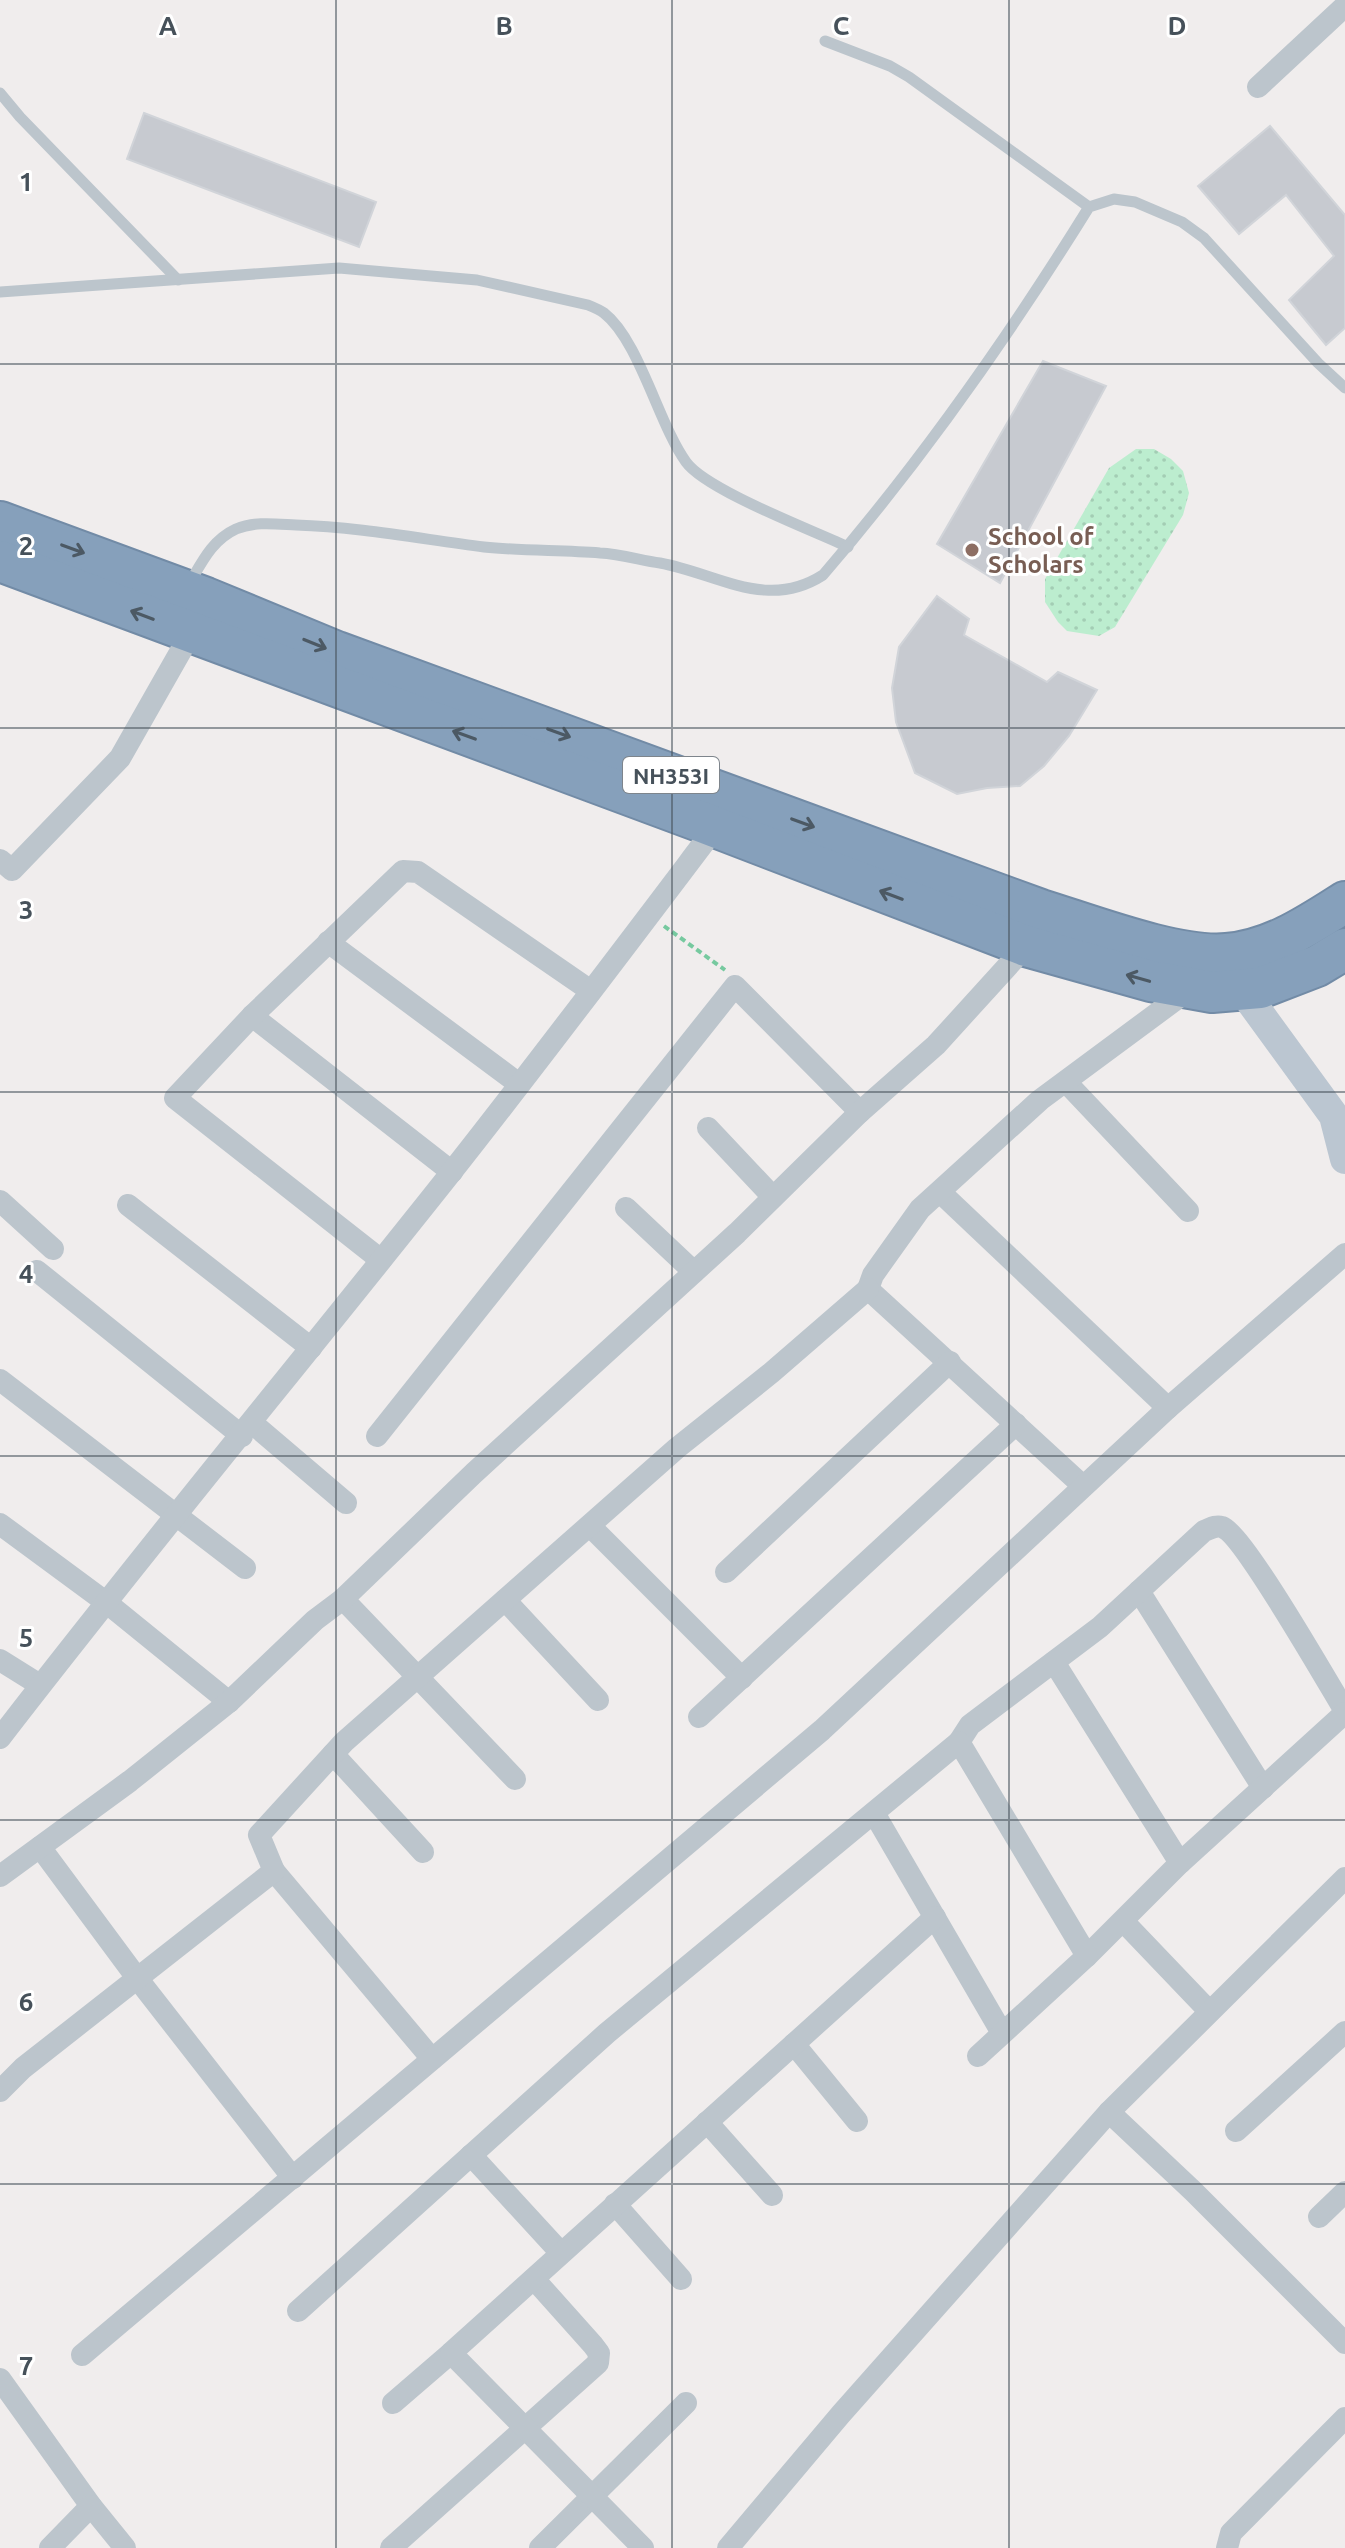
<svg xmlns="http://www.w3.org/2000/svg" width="1345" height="2548" font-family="Ubuntu,sans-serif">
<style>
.park{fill:url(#park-dots)}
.building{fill:#c7cad0;stroke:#d1d4d9;stroke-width:2}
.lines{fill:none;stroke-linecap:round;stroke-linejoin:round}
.highway-casing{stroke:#728ba6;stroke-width:44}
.path{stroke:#76c99f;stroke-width:4;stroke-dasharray:6 4;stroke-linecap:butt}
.lane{stroke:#bcc5cc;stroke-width:11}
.street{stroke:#bcc5cc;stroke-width:22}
.secondary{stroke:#bbc6d1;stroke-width:30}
.highway{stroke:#86a0bb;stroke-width:40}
.oneway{stroke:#4c5964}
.grid{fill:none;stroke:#46515a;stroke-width:2;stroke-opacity:0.55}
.education-dot{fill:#8d6e63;stroke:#fff;stroke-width:3}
.labels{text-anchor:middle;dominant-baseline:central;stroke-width:6;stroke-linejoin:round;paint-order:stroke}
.shield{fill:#fff;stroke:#7e858c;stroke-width:2}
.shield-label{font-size:22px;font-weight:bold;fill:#46515a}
.education-label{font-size:24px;font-weight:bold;fill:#785e54;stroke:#fff;text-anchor:start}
.grid-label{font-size:26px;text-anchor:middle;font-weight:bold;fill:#46515a;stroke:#fff;stroke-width:6;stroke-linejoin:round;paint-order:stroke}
</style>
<defs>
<pattern id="park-dots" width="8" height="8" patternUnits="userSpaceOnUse" patternTransform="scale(2)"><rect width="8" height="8" fill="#bcedcf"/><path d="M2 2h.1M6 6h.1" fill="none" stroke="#a3cdb4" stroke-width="1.8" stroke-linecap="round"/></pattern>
</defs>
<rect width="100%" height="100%" fill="#f0eded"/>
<path class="park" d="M1136 449H1154L1171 459 1183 471 1189 493 1183 515 1115 627 1099 636 1067 631 1058 622 1045 602V579L1109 468Z"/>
<g class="building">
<path d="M144 113 376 202 359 247 127 159Z"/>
<path d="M1270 126 1345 215V328L1326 345 1289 300 1334 256 1286 195 1239 234 1198 186Z"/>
<path d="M1043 361 1106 386 1000 583 937 544Z"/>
<path d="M937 596 969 619 964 635 1047 682 1058 672 1097 690 1069 736 1044 766 1020 786 987 788 957 794 915 773 896 722 892 688 899 647Z"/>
</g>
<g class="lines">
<defs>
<g id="highway">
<path d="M0 522 206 598 337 652 1041 910C1090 925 1178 959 1227 954 1272 950 1309 925 1345 902"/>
<path d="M0 561 702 822 1026 946 1151 981 1212 992 1260 988 1317 966 1345 949"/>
</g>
</defs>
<use href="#highway" class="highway-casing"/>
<path class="path" d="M664 926 725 970"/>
<g class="lane">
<path d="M825 41 890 66 909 77 1089 207"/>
<path d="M0 93 20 117 178 280"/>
<path d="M0 292 339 268 477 280 588 305C593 307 600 310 604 313 639 340 659 425 686 462 706 490 812 530 848 547"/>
<path d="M189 584C202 562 212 540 236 529 255 521 276 524 296 525 359 527 421 539 484 547 522 551 561 550 600 553 620 554 640 560 660 563 719 574 767 611 823 575 922 460 1009 336 1089 207L1114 199 1135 202 1182 222 1204 238 1318 363 1345 388"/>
</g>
<g class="street">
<path d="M1258 87 1345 6"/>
<path d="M0 860 12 870 120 758 195 626"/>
<path d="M328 942 519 1084"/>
<path d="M252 1016 452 1172"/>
<path d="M1066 1082 1188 1211"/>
<path d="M708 1128 773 1197"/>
<path d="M940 1192 1168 1408"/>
<path d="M0 1201 53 1249"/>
<path d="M128 1205 311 1348"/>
<path d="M626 1208 694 1272"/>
<path d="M381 1260 175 1098 252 1016 403 871 418 872 591 991"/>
<path d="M37 1271 242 1436"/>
<path d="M0 1380 245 1568"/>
<path d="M252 1423 346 1503"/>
<path d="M377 1436 735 986 860 1112"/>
<path d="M1083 1486 868 1289 873 1275 920 1209 1040 1100 1190 989"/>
<path d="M0 1524 107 1603 229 1702"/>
<path d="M590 1526 742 1678"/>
<path d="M726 1572 950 1362"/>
<path d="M1139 1591 1263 1788"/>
<path d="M343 1599 515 1779"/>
<path d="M505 1600 598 1700"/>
<path d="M0 1660 40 1685"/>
<path d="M1054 1662 1180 1863"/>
<path d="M699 1717 1016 1424"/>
<path d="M0 1738C147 1547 301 1362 450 1174 540 1060 628 943 715 828"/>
<path d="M959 1742 970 1725 1100 1627 1204 1531C1210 1529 1215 1525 1222 1527 1243 1534 1328 1683 1345 1711"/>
<path d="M333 1754 423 1852"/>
<path d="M874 1813 1002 2033"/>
<path d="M40 1847 137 1978 293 2178"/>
<path d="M274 1871 432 2059"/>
<path d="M0 1876 130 1781 229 1702 315 1620 343 1599 474 1473 737 1233 860 1112 936 1045 1026 946"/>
<path d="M1123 1921 1209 2011"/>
<path d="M1087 1956 1180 1863 1345 1713"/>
<path d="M794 2044 857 2121"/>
<path d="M0 2091 23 2068 274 1871 259 1835 344 1742 677 1448 771 1373 868 1289"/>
<path d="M1109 2112 1193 2191 1345 2343"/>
<path d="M707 2122 772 2195"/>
<path d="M1236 2131 1345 2032"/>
<path d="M471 2155 561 2253"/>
<path d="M615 2204 681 2279"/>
<path d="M1319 2217 1345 2192"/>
<path d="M298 2311 607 2033 959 1742 1087 1956 978 2056"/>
<path d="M82 2355 822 1730 1168 1408 1345 1254"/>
<path d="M0 2379 91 2506 125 2548"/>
<path d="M393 2403 451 2353"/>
<path d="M50 2548 91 2506"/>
<path d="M391 2548 598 2363 599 2353 593 2345 534 2279"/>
<path d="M540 2548 686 2403"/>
<path d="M643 2548 451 2353 935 1917"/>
<path d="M728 2548 841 2414 1109 2112 1345 1878"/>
<path d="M1227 2548 1231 2533 1345 2418"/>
</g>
<path class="secondary" d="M1235 974 1243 991 1334 1116 1345 1159"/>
<use href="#highway" class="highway"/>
</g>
<defs><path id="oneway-shaft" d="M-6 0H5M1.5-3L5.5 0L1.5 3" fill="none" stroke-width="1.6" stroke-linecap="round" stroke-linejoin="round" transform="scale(2)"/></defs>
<g class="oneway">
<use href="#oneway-shaft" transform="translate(73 549) rotate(20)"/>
<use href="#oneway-shaft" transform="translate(142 615) rotate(-159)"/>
<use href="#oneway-shaft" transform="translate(315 644) rotate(22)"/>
<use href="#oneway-shaft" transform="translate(559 733) rotate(20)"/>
<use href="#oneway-shaft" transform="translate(464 735) rotate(-160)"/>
<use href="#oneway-shaft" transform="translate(803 823) rotate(20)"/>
<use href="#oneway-shaft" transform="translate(891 895) rotate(-159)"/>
<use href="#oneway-shaft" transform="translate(1138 978) rotate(-164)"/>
</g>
<path class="grid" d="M336 0V2548M672 0V2548M1009 0V2548M0 364H1345M0 728H1345M0 1092H1345M0 1456H1345M0 1820H1345M0 2184H1345"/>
<circle class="education-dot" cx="972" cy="550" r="8"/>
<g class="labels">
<rect class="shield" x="623" y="757" width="96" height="36" rx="6"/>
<g class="shield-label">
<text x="671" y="775">NH353I</text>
</g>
<g class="education-label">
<text x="988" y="536">School of<tspan x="988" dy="28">Scholars</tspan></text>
</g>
</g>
<g class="grid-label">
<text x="168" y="35">A</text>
<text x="504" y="35">B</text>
<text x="841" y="35">C</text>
<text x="1177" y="35">D</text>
<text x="26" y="191">1</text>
<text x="26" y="555">2</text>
<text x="26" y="919">3</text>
<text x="26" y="1283">4</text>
<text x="26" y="1647">5</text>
<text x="26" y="2011">6</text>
<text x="26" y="2375">7</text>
</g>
</svg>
